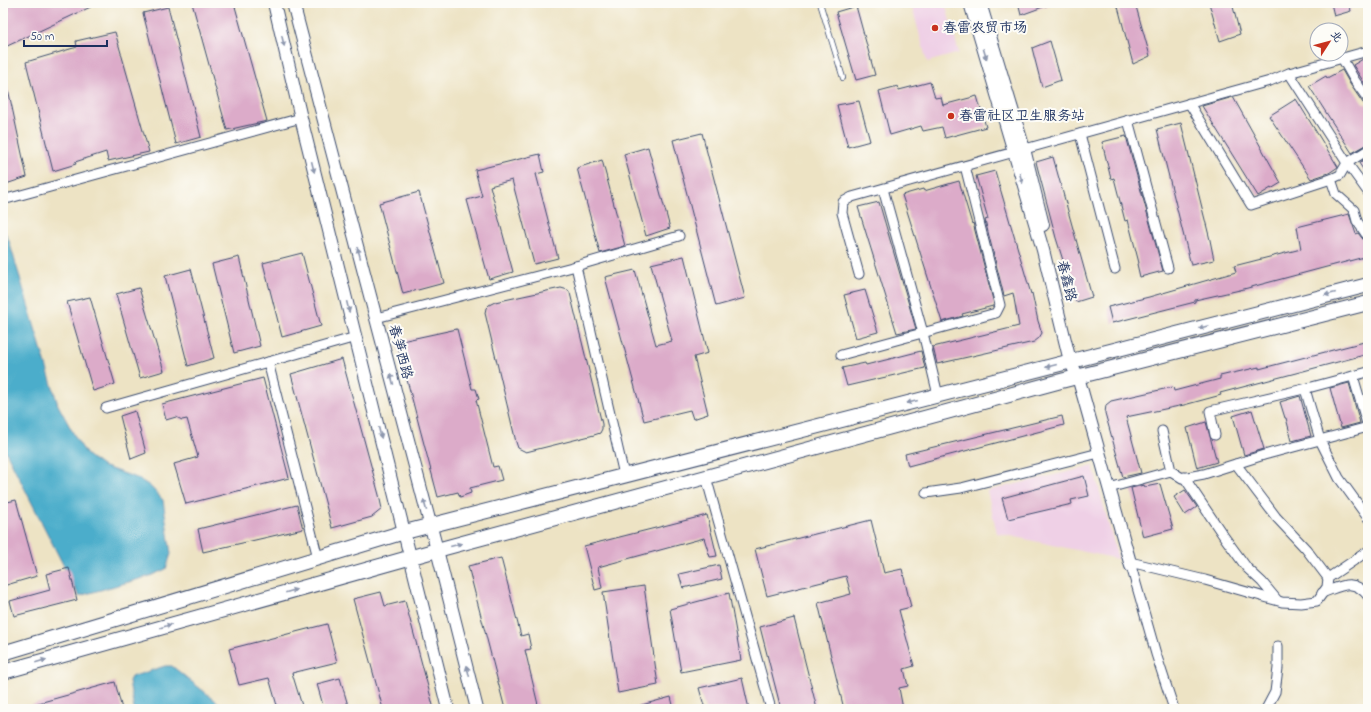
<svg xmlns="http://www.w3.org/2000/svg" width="1371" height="712" font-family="'Indie Flower','LXGW WenKai TC',sans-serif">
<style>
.built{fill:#efd0e6}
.water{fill:#4cadcb;stroke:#346e94}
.building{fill:#dcabc9}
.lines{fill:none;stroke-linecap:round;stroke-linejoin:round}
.service-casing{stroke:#3a4a6d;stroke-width:6}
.minor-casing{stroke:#3a4a6d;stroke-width:11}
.secondary-casing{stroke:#3a4a6d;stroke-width:14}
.primary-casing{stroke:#3a4a6d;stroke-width:16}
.service{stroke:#fff;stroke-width:4.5}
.minor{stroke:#fff;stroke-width:9}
.secondary{stroke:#fff;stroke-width:12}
.primary{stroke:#fff;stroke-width:14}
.oneway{fill:#8d97ae}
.poi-dot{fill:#c8321e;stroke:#fdfcf7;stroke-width:1.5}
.labels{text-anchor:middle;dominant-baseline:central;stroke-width:4;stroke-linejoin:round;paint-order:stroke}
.poi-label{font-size:14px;fill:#1b2f5e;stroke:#fdfcf7;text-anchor:start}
.street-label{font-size:14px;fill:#1b2f5e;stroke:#fdfcf7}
</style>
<rect width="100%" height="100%" fill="#fdfcf7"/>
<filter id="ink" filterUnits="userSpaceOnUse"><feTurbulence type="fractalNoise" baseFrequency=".025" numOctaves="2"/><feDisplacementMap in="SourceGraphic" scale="8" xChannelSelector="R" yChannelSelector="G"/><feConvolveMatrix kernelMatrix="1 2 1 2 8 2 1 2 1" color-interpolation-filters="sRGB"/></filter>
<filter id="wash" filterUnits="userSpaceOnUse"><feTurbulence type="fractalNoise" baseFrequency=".012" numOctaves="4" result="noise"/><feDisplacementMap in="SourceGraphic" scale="16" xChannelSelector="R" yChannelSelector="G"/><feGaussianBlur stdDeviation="0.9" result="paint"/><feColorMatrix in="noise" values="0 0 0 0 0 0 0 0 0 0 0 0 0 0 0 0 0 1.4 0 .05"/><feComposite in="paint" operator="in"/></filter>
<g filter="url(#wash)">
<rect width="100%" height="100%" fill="#ede3c4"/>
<g class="built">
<path d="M911 3H945L959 53 927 62Z"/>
<path d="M1093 466 1118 559 997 533 987 491Z"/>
</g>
<g class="water">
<path d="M3 229 9 241 58 405 77 440 87 455 102 466 137 478 150 486 163 500 171 554 166 569 150 576 79 596 3 446Z"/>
<path d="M165 666H172L226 709H134L129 681 131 677Z"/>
</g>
<g id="blocks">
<g class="building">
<path d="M3 3H99L3 48Z"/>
<path d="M192 3H234L267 121 227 130Z"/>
<path d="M1018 3H1051V4L1021 15Z"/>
<path d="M1117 3H1135L1150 56 1133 64Z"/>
<path d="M1209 3H1232L1240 34 1220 41Z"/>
<path d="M1331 3H1349L1351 11 1334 16Z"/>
<path d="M856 6 875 75 856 80 836 12Z"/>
<path d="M168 7 201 137 176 144 143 13Z"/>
<path d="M115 32 149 152 108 161 106 152 75 162 76 164 53 171 26 62 77 47 76 41Z"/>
<path d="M1050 41 1061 80 1042 87 1032 48Z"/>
<path d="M1368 57V89L1353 65 1363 59Z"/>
<path d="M1342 70 1350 84 1363 103 1368 105V144L1352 153 1309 86 1326 76 1327 78Z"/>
<path d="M930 82 935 98 941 97 943 105 977 96 986 127 945 138 942 127 923 131 921 126 890 135 879 91 898 86 899 90Z"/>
<path d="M3 84H7L27 177 3 185Z"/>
<path d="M1233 97 1281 183 1271 189V188L1258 196 1202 106Z"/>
<path d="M1296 99 1338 167 1329 173 1311 179 1269 116Z"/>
<path d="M859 101 870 141 848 147 837 105Z"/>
<path d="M1181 123 1210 240 1214 260 1191 265 1157 129Z"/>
<path d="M702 133 745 298 716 306 673 140Z"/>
<path d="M1126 136 1163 271 1140 277 1137 264 1139 263 1128 220 1125 221 1114 178 1111 179 1102 142Z"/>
<path d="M648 147 670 228 646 236 624 154Z"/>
<path d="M540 154 544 172 536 174 558 258 534 264 512 180 490 186 513 272 489 279 467 200 482 196 475 170Z"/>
<path d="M1053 157 1092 297 1076 302 1056 238 1036 162Z"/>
<path d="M1368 157V177L1359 163Z"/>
<path d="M602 160 625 246 600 253 577 168Z"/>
<path d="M995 171 1031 294 1032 293 1038 321 1042 333 1039 338 1034 342 937 364 933 347 1019 326 1013 293 1004 296 985 220 988 219 976 176Z"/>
<path d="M959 181 972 224 973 223 994 304 993 306 962 314 963 316 942 322 902 195 923 189 924 191Z"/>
<path d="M419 192 444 283 403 294 379 203Z"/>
<path d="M879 202 916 329 897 333 858 207Z"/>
<path d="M1349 214 1356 234 1358 233 1366 243 1368 256 1240 290 1195 300V302L1112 323 1108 307 1149 297 1236 272 1234 266 1301 249 1297 227Z"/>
<path d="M302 253 321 326 282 337 263 263Z"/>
<path d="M684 256 708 353 694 357 708 414 693 419 690 410 644 421 605 277 635 270 656 345 672 341 651 264Z"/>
<path d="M239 257 260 346 234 353 212 264Z"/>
<path d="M191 269 214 358 188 366 165 276Z"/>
<path d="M139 288 164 371 140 378 116 294Z"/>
<path d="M561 288 568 290 570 293 602 424V429L600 433 594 435 526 452 518 448 516 442 485 313 486 308 489 305 495 302Z"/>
<path d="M865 290 878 332 856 338 844 295Z"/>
<path d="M90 297 115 384 93 391 67 302Z"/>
<path d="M457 329 472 389H476L479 399 476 400 493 467 498 466 502 480 470 488 471 493 460 497 458 492 438 497 397 342Z"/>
<path d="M1368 341V354L1220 393 1221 395 1184 405 1126 417 1141 473 1123 477 1105 413 1106 405 1111 401 1173 387 1174 391 1220 379V376L1259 367V369Z"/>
<path d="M921 351 925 368 847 386 842 368 865 363 866 365Z"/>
<path d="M342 359 379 495 382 509 372 517 332 528 291 374Z"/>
<path d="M263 378 289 478 186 504 174 464 198 457 187 419 182 420 176 417 166 420 162 404Z"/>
<path d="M1349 383 1360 423 1341 428 1330 388Z"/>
<path d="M1300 396 1311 436 1292 441 1286 418H1285L1280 402Z"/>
<path d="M1252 410 1264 449 1244 455 1233 416Z"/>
<path d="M135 411 146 453 131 459 120 416Z"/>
<path d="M1062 416 1064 425 908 466 905 454Z"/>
<path d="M1206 422 1217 462 1197 468 1187 428Z"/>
<path d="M1084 476 1089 496 1071 500 1072 504 1008 519 1002 498Z"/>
<path d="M1160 484 1173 529 1143 537 1131 488 1144 485 1145 487Z"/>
<path d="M1185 490 1197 507 1185 515 1174 497Z"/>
<path d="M16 500 37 576 3 586V503Z"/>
<path d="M297 505 303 529 203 552 198 529Z"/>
<path d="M707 515 717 556 710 557 704 538 598 567 602 588 595 590 584 546Z"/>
<path d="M871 520 884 573 902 569 911 607 899 610 914 666 904 669 908 686 899 688 903 709H844L818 603 851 594 846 576 767 596 755 549Z"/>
<path d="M501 558 521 636 528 634 531 649 525 650 539 709H505L468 566Z"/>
<path d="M719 565 722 579 683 588 679 574Z"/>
<path d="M69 568 77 600 14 616 10 601 50 590 46 574Z"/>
<path d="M644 586 658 685 618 693 603 592Z"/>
<path d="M381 592 385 606 405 601 434 709H383L353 599Z"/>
<path d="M729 593 741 660 681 672 670 609Z"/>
<path d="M794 618 817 709H781L760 627Z"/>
<path d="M327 624 337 662 292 673 303 709H278L269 678 239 685 229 649Z"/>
<path d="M340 678 349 709H324L317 684Z"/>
<path d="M742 678 749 709H705L699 688Z"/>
<path d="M115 682 122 709H28V706Z"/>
<path d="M671 697 674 709H638V706Z"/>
</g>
</g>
</g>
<g filter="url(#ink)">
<use href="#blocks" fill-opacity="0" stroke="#3a4a6d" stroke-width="1"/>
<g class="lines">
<defs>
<path id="service" d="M820 3 843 78"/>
<g id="minor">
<path d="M1342 58 1355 81 1368 99"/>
<path d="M1289 73 1347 163 1368 192"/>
<path d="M1189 103 1251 205 1331 179"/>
<path d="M1128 120 1168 268"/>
<path d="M1080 134 1115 269"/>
<path d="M1368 150 1347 163 1340 175 1331 179 1336 194 1354 210 1357 221 1368 237"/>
<path d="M883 189 923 333 938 395"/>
<path d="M3 199 10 198 301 118"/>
<path d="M576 266 624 475"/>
<path d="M859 274 842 213 843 202 852 197 1270 81 1289 73 1368 51"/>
<path d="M376 318 576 266 679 236"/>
<path d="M841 355 996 313 1000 305 965 166"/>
<path d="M268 362 318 558"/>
<path d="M1353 376 1368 427"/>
<path d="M1305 389 1320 440 1339 478 1368 518"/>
<path d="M106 408 356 337"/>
<path d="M1162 431 1171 471"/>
<path d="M1215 435 1210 411 1308 388 1368 372"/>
<path d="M1236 464 1276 517 1306 549 1328 578"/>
<path d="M706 477 771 709"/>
<path d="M1184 477 1225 538 1247 568 1262 582 1277 600"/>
<path d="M1109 488 1171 471 1182 478 1204 474 1264 455 1368 427"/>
<path d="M926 493 961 488 1099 453"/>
<path d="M1130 562 1205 580 1282 602 1301 603 1317 601 1327 587 1328 578 1368 551"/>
<path d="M1131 566 1156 654 1174 709"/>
<path d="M1322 593C1341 586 1353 577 1368 596"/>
<path d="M1266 709 1275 692 1278 668V646"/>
</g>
<g id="secondary">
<path d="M274 3 301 118 448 709"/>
<path d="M293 3 437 550 477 709"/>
<path d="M970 3 1043 250 1070 361 1078 377 1131 566"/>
<path d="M980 3 1024 149 1043 225"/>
</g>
<g id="primary">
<path d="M3 653 401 533 1368 285"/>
<path d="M3 672 437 550 1061 381 1368 303"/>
</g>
</defs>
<use href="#service" class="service-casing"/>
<use href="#minor" class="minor-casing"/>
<use href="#secondary" class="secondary-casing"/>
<use href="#primary" class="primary-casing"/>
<use href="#service" class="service"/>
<use href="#minor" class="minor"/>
<use href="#secondary" class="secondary"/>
<use href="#primary" class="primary"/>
</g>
<defs><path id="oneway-solid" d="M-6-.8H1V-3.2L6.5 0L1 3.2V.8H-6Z"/></defs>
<g class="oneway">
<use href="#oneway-solid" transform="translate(283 41) rotate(77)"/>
<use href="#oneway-solid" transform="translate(985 54) rotate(73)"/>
<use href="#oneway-solid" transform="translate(313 167) rotate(76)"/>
<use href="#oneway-solid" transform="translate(1021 178) rotate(73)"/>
<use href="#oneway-solid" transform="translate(359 253) rotate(-105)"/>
<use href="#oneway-solid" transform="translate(1330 294) rotate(166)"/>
<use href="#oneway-solid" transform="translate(348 307) rotate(76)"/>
<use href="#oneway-solid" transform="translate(1204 327) rotate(166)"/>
<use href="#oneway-solid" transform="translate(1051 366) rotate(166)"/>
<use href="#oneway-solid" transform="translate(392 379) rotate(-105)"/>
<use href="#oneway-solid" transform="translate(912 402) rotate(166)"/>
<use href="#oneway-solid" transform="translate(380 433) rotate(76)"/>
<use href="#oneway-solid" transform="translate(425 505) rotate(-105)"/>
<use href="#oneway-solid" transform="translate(456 545) rotate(-15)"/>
<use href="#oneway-solid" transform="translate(291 591) rotate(-16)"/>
<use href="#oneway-solid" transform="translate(166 626) rotate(-16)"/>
<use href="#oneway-solid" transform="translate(41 661) rotate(-16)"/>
<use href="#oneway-solid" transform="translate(468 671) rotate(-104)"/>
</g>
</g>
<g class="poi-dot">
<circle cx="935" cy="28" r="4"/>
<circle cx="951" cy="116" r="4"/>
</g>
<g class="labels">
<g class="poi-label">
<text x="943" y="28">春雷农贸市场</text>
<text x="959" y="116">春雷社区卫生服务站</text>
</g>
<g class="street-label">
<text transform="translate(1066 281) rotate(76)">春鑫路</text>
<text transform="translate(400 352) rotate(75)">春笋西路</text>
</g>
</g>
<rect width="1371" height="712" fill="none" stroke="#fdfcf7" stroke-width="16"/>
<g transform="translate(1329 42) rotate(54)"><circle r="19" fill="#fdfcf7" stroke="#a3aaba"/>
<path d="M0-3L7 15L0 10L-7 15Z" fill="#c8321e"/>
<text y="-6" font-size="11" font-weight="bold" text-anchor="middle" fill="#1b2f5e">北</text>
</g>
<path d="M24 40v6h83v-6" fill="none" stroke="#1b2f5e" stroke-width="2"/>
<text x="30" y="40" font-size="12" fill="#1b2f5e" stroke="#fdfcf7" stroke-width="3" paint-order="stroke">50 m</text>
</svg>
